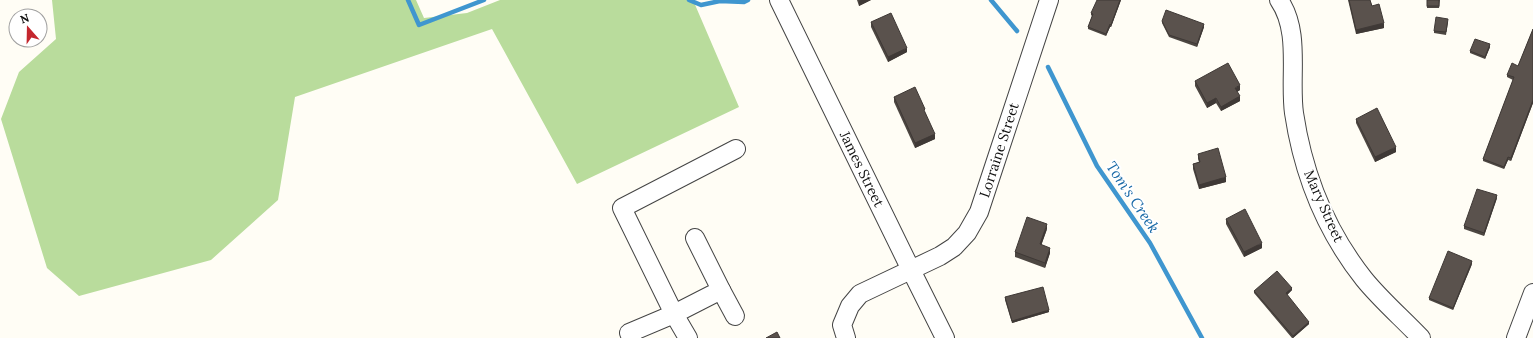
<svg xmlns="http://www.w3.org/2000/svg" width="1533" height="338" font-family="Lora,serif">
<style>
.forest{fill:#b9dc9c}
.lines{fill:none;stroke-linecap:round;stroke-linejoin:round}
.stream{stroke:#3f96cf;stroke-width:4.5}
.minor-casing{stroke:#444;stroke-width:20}
.minor{stroke:#fff;stroke-width:18}
.wall{fill:#4d4742}
.shaded-wall{fill:#3f3936}
.building{fill:#5a524d;stroke:#3f3936}
.labels{text-anchor:middle;dominant-baseline:central;stroke-width:4;stroke-linejoin:round;paint-order:stroke}
.street-label{font-size:14px;fill:#111;stroke:#fff}
.water-label{font-size:15px;font-style:italic;fill:#1768a6;stroke:#fff}
</style>
<rect width="100%" height="100%" fill="#fffdf5"/>
<path class="forest" d="M52 0H416L424 18 467 13 500 0H693L739 107 577 184 492 29 295 97 278 200 211 260 79 296 47 268 1 119 19 72 56 39Z"/>
<g class="lines">
<g class="stream">
<path d="M408 0 419 25 484 0"/>
<path d="M689 0 701 5 720 1 744 2 748 0"/>
<path d="M991 0 1017 31"/>
<path d="M1048 67 1097 166 1150 243 1202 338"/>
</g>
<defs>
<g id="minor">
<path d="M779 0 911 270 945 338"/>
<path d="M1279 0C1301 32 1289 76 1294 113 1303 173 1326 231 1364 279 1381 300 1402 318 1421 338"/>
<path d="M721 290 735 316"/>
<path d="M632 338 629 333 674 314 622 208 736 149"/>
<path d="M688 338 674 314 721 290 695 238"/>
<path d="M846 338 842 325 850 306 860 294 940 256 954 247 967 233 979 212 1049 0"/>
<path d="M1516 338 1533 293"/>
</g>
</defs>
<use href="#minor" class="minor-casing"/>
<use href="#minor" class="minor"/>
</g>
<g class="wall">
<path d="M857 0H871L859 6Z"/>
<path d="M1121 0 1111 27H1110L1106 36 1088 29V27L1092 16 1091 15V13Z"/>
<path d="M1348 0H1370L1372 6 1384 28 1356 34Z"/>
<path d="M1427 0H1440L1439 8H1427Z"/>
<path d="M1162 21 1204 27 1197 47 1169 37 1162 23Z"/>
<path d="M871 22 907 52 888 62 871 27Z"/>
<path d="M1448 22 1446 35 1434 33V31Z"/>
<path d="M1533 29V103L1511 161 1508 160 1504 169 1483 161V159L1513 80 1507 77V75L1518 66Z"/>
<path d="M1490 47 1485 59 1470 53V51Z"/>
<path d="M1195 81 1240 90 1237 92 1240 101 1221 111 1216 103 1207 108 1195 86Z"/>
<path d="M894 97 925 113 935 139 915 148 894 102Z"/>
<path d="M1356 119 1396 152 1375 162 1356 123Z"/>
<path d="M1198 154 1226 182 1199 189 1193 169V164L1199 162 1198 159Z"/>
<path d="M1497 198 1484 236 1464 229V226Z"/>
<path d="M1226 219 1262 248 1244 257 1226 224Z"/>
<path d="M1047 229 1041 245 1050 253 1045 268 1015 257V252Z"/>
<path d="M1472 264 1453 310 1429 300V298Z"/>
<path d="M1292 290 1287 295 1309 324 1293 338H1292L1254 293V291Z"/>
<path d="M1005 297 1049 312 1012 323 1005 300Z"/>
</g>
<g class="shaded-wall">
<path d="M861 0H871L859 6V1Z"/>
<path d="M1120 0H1121L1111 27V25Z"/>
<path d="M1384 23V28L1356 34V30Z"/>
<path d="M1110 24V27L1106 36V34Z"/>
<path d="M1204 24V27L1197 47V44Z"/>
<path d="M1490 44V47L1485 59V57Z"/>
<path d="M907 48V52L888 62V57Z"/>
<path d="M1240 85V90L1235 93V88Z"/>
<path d="M1240 96V101L1221 111V107Z"/>
<path d="M1216 98V103L1207 108V103Z"/>
<path d="M1533 100V103L1511 161V158Z"/>
<path d="M935 134V139L915 148V143Z"/>
<path d="M1396 147V152L1375 162V157Z"/>
<path d="M1508 157V160L1504 169V167Z"/>
<path d="M1226 177V182L1199 189V185Z"/>
<path d="M1497 195V198L1484 236V233Z"/>
<path d="M1047 224V229L1040 249V244Z"/>
<path d="M1262 243V248L1244 257V252Z"/>
<path d="M1050 248V253L1045 268V263Z"/>
<path d="M1472 261V264L1453 310V308Z"/>
<path d="M1292 288V290L1286 296V293Z"/>
<path d="M1049 310V312L1012 323V321Z"/>
<path d="M1309 322V324L1293 338V336Z"/>
</g>
<g class="building">
<path d="M1097 0H1120L1111 25 1110 24 1106 34 1088 27 1093 14 1091 13Z"/>
<path d="M1349 0H1370L1372 6 1379 4 1384 23 1356 30Z"/>
<rect x="1427" y="0" width="12" height="6"/>
<path d="M1166 10 1204 24 1197 44 1169 35 1162 21Z"/>
<path d="M891 13 907 48 888 57 871 22Z"/>
<path d="M1436 17 1448 19 1446 32 1434 31Z"/>
<path d="M1533 29V100L1511 158 1508 157 1504 167 1483 159 1514 77 1507 75 1512 63 1518 66Z"/>
<path d="M1475 39 1490 44 1485 57 1470 51Z"/>
<path d="M1228 63 1240 85 1235 88 1240 96 1221 107 1216 98 1207 103 1195 81Z"/>
<path d="M915 87 925 109 924 110 935 134 915 143 894 97Z"/>
<path d="M1377 108 1396 147 1375 157 1356 119Z"/>
<path d="M1218 148 1226 177 1199 185 1193 164 1200 162 1198 154Z"/>
<path d="M1477 189 1497 195 1484 233 1464 226Z"/>
<path d="M1245 209 1262 243 1244 252 1226 219Z"/>
<path d="M1027 217 1047 224 1040 244 1050 248 1045 263 1015 252Z"/>
<path d="M1448 251 1472 261 1453 308 1429 298Z"/>
<path d="M1277 271 1292 288 1286 293 1309 322 1293 336 1254 291Z"/>
<path d="M1043 287 1049 310 1012 321 1005 297Z"/>
<path d="M777 332 780 338H766Z"/>
</g>
<g class="labels">
<g class="street-label">
<text transform="translate(999 150) rotate(-72)">Lorraine Street</text>
<text transform="translate(862 169) rotate(64)">James Street</text>
<text transform="translate(1324 206) rotate(66)">Mary Street</text>
</g>
<g class="water-label">
<text transform="translate(1133 197) rotate(56)">Tom's Creek</text>
</g>
</g>
<g transform="translate(28 28) rotate(340)"><circle r="19" fill="#ffffff" stroke="#a0a0a0"/>
<path d="M0-3L7 15L0 10L-7 15Z" fill="#c4262e"/>
<text y="-6" font-size="11" font-weight="bold" text-anchor="middle" fill="#111111">N</text>
</g>
</svg>
